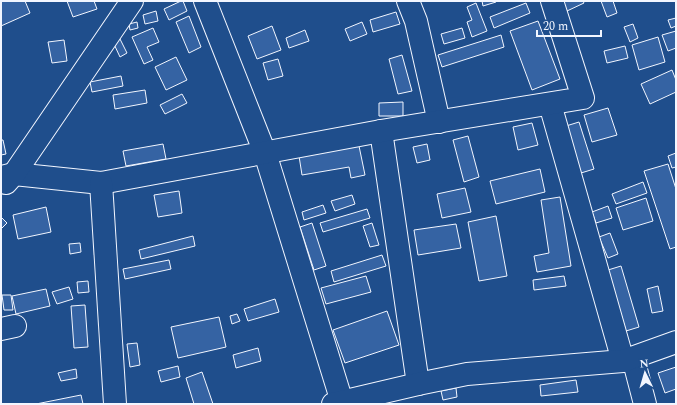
<svg xmlns="http://www.w3.org/2000/svg" width="677" height="405" font-family="Spectral,serif">
<style>
.building{fill:#3563a3;stroke:#f2f6ff}
.lines{fill:none;stroke-linecap:round;stroke-linejoin:round}
.minor-casing{stroke:#f2f6ff;stroke-width:24}
.minor{stroke:#1f4e8c;stroke-width:22}
</style>
<rect width="100%" height="100%" fill="#1f4e8c"/>
<g class="building">
<path d="M1 1H25L30 13 1 26Z"/>
<path d="M67 1H94L97 9 73 17Z"/>
<path d="M181 1H183L187 11 169 20 164 9Z"/>
<path d="M482 1H496V2L483 6Z"/>
<path d="M562 1H583L584 3 567 11Z"/>
<path d="M601 1H613L617 13 607 17Z"/>
<path d="M476 3 487 31 472 37 467 22 472 20 467 7Z"/>
<path d="M526 3 530 13 494 28 490 17Z"/>
<path d="M156 11 158 21 145 24 143 15Z"/>
<path d="M396 12 400 24 373 32 370 20Z"/>
<path d="M189 16 201 47 189 53 176 22Z"/>
<path d="M676 18V26L671 28 668 20Z"/>
<path d="M538 21 560 79 532 90 510 31Z"/>
<path d="M137 22 138 28 130 30 129 24Z"/>
<path d="M362 22 367 34 350 41 345 29Z"/>
<path d="M633 24 638 38 630 42 624 27Z"/>
<path d="M272 26 281 50 257 59 248 36Z"/>
<path d="M153 28 159 42 147 47 153 60 144 64 132 37Z"/>
<path d="M462 28 465 38 444 44 441 34Z"/>
<path d="M305 30 309 41 289 48 286 38Z"/>
<path d="M676 31V48L668 51 662 35Z"/>
<path d="M501 35 504 47 442 67 438 55Z"/>
<path d="M658 37 665 62 639 70 632 45Z"/>
<path d="M120 39 127 53 120 57 113 42Z"/>
<path d="M64 40 67 61 52 63 48 42Z"/>
<path d="M625 46 628 58 607 63 604 51Z"/>
<path d="M402 55 412 91 398 94 389 59Z"/>
<path d="M176 57 187 80 166 90 155 67Z"/>
<path d="M278 59 283 76 268 80 263 63Z"/>
<path d="M672 70 676 80V92L650 104 641 84Z"/>
<path d="M121 76 123 86 92 92 90 82Z"/>
<path d="M145 90 147 103 115 109 113 95Z"/>
<path d="M182 94 187 103 165 114 160 105Z"/>
<path d="M403 102V116H379V103Z"/>
<path d="M608 108 617 135 592 142 584 115Z"/>
<path d="M579 122 594 169 581 173 566 126Z"/>
<path d="M532 123 538 145 518 150 513 127Z"/>
<path d="M468 136 479 177 464 182 453 140Z"/>
<path d="M1 140H3L6 154 1 155Z"/>
<path d="M163 144 166 159 126 166 123 151Z"/>
<path d="M427 144 430 160 417 163 413 147Z"/>
<path d="M359 146 365 175 351 178 349 167 302 175 299 156Z"/>
<path d="M676 153V167L672 168 668 156Z"/>
<path d="M668 164 676 189V247L670 249 644 171Z"/>
<path d="M540 169 545 192 496 204 490 181Z"/>
<path d="M643 182 647 193 616 204 612 194Z"/>
<path d="M465 188 471 212 442 218 437 194Z"/>
<path d="M179 191 182 213 158 217 154 195Z"/>
<path d="M352 195 355 204 335 211 331 201Z"/>
<path d="M560 197 571 266 537 272 534 256 549 253 541 200Z"/>
<path d="M646 198 653 221 623 230 616 208Z"/>
<path d="M323 205 326 213 304 220 302 212Z"/>
<path d="M608 206 612 218 596 223 592 212Z"/>
<path d="M46 207 51 232 18 239 13 215Z"/>
<path d="M367 209 370 218 323 232 320 223Z"/>
<path d="M496 216 507 276 479 281 468 222Z"/>
<path d="M1 217 7 223 1 229Z"/>
<path d="M312 223 326 266 314 270 300 227Z"/>
<path d="M372 223 379 245 370 247 363 226Z"/>
<path d="M456 224 461 248 418 255 414 230Z"/>
<path d="M610 233 618 254 608 258 599 237Z"/>
<path d="M193 236 195 246 141 259 139 250Z"/>
<path d="M80 243 81 252 70 254 69 244Z"/>
<path d="M382 255 386 266 334 282 331 271Z"/>
<path d="M169 260 171 269 125 279 123 269Z"/>
<path d="M621 266 639 327 626 331 608 270Z"/>
<path d="M366 276 371 292 326 304 321 288Z"/>
<path d="M564 276 566 286 534 290 533 280Z"/>
<path d="M88 281 89 292 78 293 77 282Z"/>
<path d="M658 286 663 311 652 313 647 289Z"/>
<path d="M69 287 73 299 57 304 52 292Z"/>
<path d="M46 289 50 306 16 314 12 296Z"/>
<path d="M2 295H11L13 310H4Z"/>
<path d="M275 299 279 312 248 321 244 309Z"/>
<path d="M85 305 88 347 74 348 71 306Z"/>
<path d="M387 311 399 345 345 363 333 330Z"/>
<path d="M237 314 240 321 232 324 230 316Z"/>
<path d="M219 317 226 347 178 358 171 327Z"/>
<path d="M137 343 140 365 130 367 127 344Z"/>
<path d="M258 348 261 361 236 368 233 355Z"/>
<path d="M178 366 180 377 161 382 158 371Z"/>
<path d="M676 367V389L665 393 658 373Z"/>
<path d="M76 369 77 378 61 381 58 373Z"/>
<path d="M202 372 213 404H194L186 378Z"/>
<path d="M576 380 578 392 541 396 540 385Z"/>
<path d="M456 388 457 397 443 400 441 391Z"/>
<path d="M81 395 83 404H36Z"/>
</g>
<g class="lines">
<defs>
<g id="minor">
<path d="M205 1 265 153 342 402"/>
<path d="M408 1 416 21 439 122"/>
<path d="M550 104 623 361"/>
<path d="M381 131 418 384"/>
<path d="M1 177 14 174 101 183 381 131 583 98 552 1"/>
<path d="M6 183 14 174 132 1"/>
<path d="M101 183 115 404"/>
<path d="M1 329 15 326"/>
<path d="M633 358 645 404"/>
<path d="M333 404 418 384 467 374 623 361 676 342"/>
</g>
</defs>
<use href="#minor" class="minor-casing"/>
<use href="#minor" class="minor"/>
</g>
<rect width="677" height="405" fill="none" stroke="#f2f6ff" stroke-width="4"/>
<g transform="translate(645 373) rotate(355)" stroke="#1f4e8c" stroke-width="3" paint-order="stroke">
<path d="M0-3L7 15L0 10L-7 15Z" fill="#f2f6ff"/>
<text y="-6" font-size="11" font-weight="bold" text-anchor="middle" fill="#f2f6ff">N</text>
</g>
<path d="M537 30v6h64v-6" fill="none" stroke="#f2f6ff" stroke-width="2"/>
<text x="543" y="30" font-size="12" fill="#f2f6ff" stroke="#1f4e8c" stroke-width="3" paint-order="stroke">20 m</text>
</svg>
